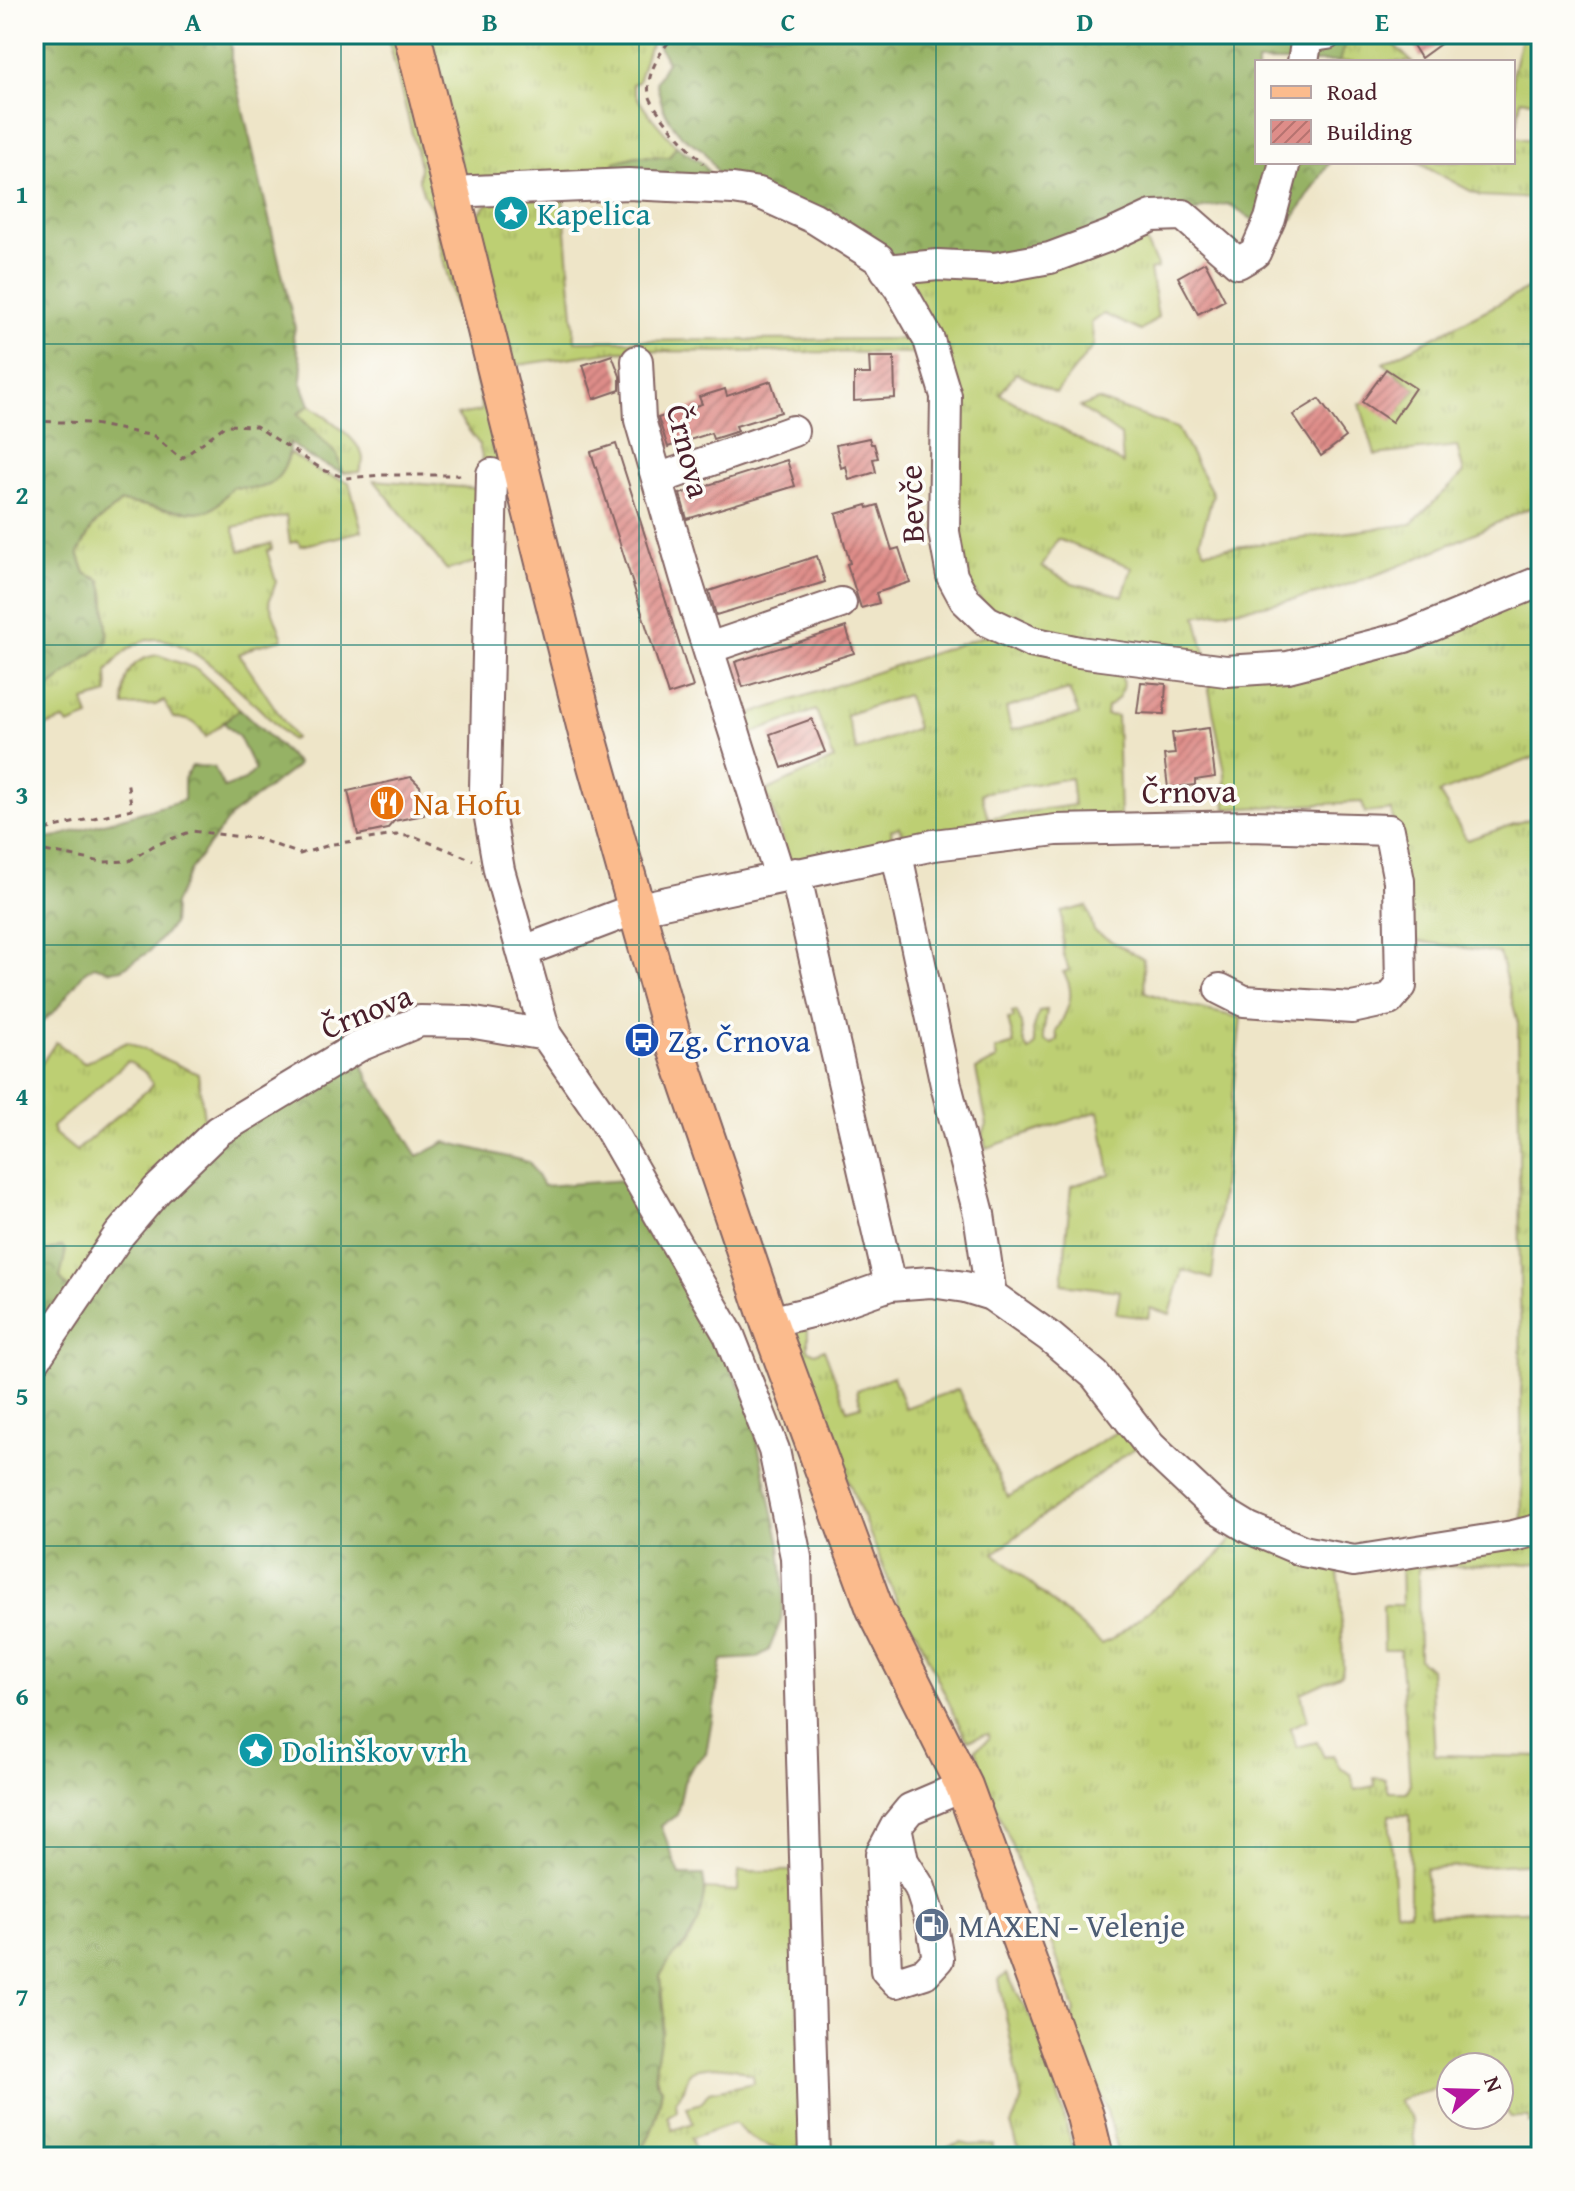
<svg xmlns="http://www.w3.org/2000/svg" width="1575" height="2191" font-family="'Gentium Book Plus',serif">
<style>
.grass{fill:url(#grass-tufts);stroke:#84774f;stroke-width:2;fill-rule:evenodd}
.forest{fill:url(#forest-crowns);stroke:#706848;stroke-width:2}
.building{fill:url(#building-hatch)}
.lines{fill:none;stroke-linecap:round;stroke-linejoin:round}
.minor-casing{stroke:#836462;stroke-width:34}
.major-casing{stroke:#836462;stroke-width:40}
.path{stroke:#836462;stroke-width:3;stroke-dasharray:6 6;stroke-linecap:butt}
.minor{stroke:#fff;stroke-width:30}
.major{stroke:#fbbb8d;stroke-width:36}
.grid{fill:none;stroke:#0f766e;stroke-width:2;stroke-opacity:0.55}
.labels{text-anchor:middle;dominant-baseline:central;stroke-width:7;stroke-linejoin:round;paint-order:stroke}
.culture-label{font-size:32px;fill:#0d838f;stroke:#fdfcf7;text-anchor:start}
.street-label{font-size:32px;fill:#4a1f2b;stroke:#fdfcf7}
.food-label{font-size:32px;fill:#c56008;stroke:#fdfcf7;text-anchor:start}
.transit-label{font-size:32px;fill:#164399;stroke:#fdfcf7;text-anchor:start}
.service-label{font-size:32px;fill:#4e5e75;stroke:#fdfcf7;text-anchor:start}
.neatline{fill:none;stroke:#0f766e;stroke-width:3}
.grid-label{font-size:26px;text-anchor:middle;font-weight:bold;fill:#0f766e}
</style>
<defs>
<pattern id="grass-tufts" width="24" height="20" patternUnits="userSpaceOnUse" patternTransform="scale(2)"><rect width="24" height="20" fill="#bdcf73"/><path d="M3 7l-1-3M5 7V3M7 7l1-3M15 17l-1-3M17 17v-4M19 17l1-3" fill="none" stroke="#a4b164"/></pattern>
<pattern id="forest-crowns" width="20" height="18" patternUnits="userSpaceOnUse" patternTransform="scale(2)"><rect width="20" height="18" fill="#96b265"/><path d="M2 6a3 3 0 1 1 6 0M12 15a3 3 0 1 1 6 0" fill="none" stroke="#7c9053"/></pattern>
<pattern id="building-hatch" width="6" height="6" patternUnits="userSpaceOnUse" patternTransform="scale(2)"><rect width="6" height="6" fill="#de8d89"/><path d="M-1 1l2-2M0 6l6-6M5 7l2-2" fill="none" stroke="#b67370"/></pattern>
</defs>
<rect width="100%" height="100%" fill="#fdfcf7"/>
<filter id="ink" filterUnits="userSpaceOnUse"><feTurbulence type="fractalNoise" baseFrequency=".0125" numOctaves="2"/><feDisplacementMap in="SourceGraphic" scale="16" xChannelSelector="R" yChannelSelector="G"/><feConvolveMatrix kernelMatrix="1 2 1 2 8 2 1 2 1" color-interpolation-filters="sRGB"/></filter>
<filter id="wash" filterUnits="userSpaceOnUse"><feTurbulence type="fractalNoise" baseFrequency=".006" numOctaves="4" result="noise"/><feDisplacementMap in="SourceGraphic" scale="32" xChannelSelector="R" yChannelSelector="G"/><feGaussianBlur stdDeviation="1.8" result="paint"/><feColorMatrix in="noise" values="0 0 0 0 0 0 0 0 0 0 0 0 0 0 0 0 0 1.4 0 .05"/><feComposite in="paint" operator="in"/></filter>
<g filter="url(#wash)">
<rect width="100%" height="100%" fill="#eee5c8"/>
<g class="grass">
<path d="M387 34H397L505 455 496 471 493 463 483 461 479 444 457 415 481 411 480 396 443 259 433 211 424 196 419 180 420 166Z"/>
<path d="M425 34H658L648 50 638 82 632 84C635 102 663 130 676 146L669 157 636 156 615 162 614 175 471 178 464 174Z"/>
<path d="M1362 34 1385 36 1412 62H1339L1347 36Z"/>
<path d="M1521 38 1532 39 1538 54H1541V103L1521 99 1515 137 1541 142V199L1480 196 1416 162H1513V72Z"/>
<path d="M563 194 575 341 920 339V353L616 351 511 366 476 240C477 234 476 226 477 220 483 189 538 195 563 194Z"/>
<path d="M1132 230 1141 231 1158 268 1150 270 1158 317 1141 331 1104 314 1091 323 1094 345 1056 393 1016 373 1000 394 1123 464 1121 436 1080 407 1098 400 1177 428 1213 494 1200 541 1205 551 1411 524 1464 473 1457 446 1375 455 1360 404 1365 402 1392 419 1416 389 1383 363 1541 282V503C1475 532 1410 565 1341 587 1294 602 1245 608 1196 616L1206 658C1245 658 1285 657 1323 648 1398 629 1470 592 1541 562V575L1403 630 1301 658 1237 664 1208 663 1177 652C1148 663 1111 651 1081 646 980 629 952 587 953 487 953 457 957 426 952 396 946 355 924 320 907 283L911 273 940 270 988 273 1020 269 1075 256ZM1057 539 1132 567 1123 596 1072 583 1042 567Z"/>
<path d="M310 405C323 415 363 441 363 460 363 464 360 468 359 472L342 473 337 455 297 414Z"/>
<path d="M290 453 321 473 349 482 362 531 301 546 298 541 290 543 286 516 233 527 240 551 271 544 272 549 267 551 276 582 269 602 283 639 256 646 239 654 295 738 291 740C262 712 198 641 158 639 136 638 120 655 107 671L108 694 84 701 89 717 68 725 64 720 37 729V737L34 738V699L108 641 104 592 101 580 85 574 78 553 93 526 121 502C139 504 197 516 210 510 218 506 226 494 232 487 264 488 279 487 290 453Z"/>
<path d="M374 480 483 489 479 561 447 570Z"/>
<path d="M1541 593V755L1439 793 1467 840 1541 815V1527L1522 1531 1518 1023 1499 953 1403 939 1392 810 1365 813 1362 802 1226 809 1225 772 1209 690 1211 682Z"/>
<path d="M990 634 1118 666C1126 683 1125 697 1107 707L1106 715 1117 716 1120 819 905 841 899 827 891 830 893 844 790 861 766 791 834 759 816 710 750 734 742 717ZM1069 690 1079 715 1011 730 1006 708ZM907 695 917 728 857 751 846 715ZM1071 778 1074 805 988 818 981 793Z"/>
<path d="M158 655 197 669 240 709 206 737C197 722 191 719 173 718L164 701 155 705 124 706C122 679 128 659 158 655Z"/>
<path d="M1087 906 1094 931 1143 959 1145 992 1180 1004 1241 1018 1212 1279 1183 1270 1170 1314 1150 1308 1148 1318 1116 1314 1120 1291 1062 1284 1071 1186 1110 1174 1099 1111 986 1148 983 1134 987 1125 976 1070 997 1059 995 1050 1014 1044 1008 1019 1014 1018 1012 1012 1016 1011C1025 1023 1019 1040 1029 1051L1035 1045 1033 1031 1039 1011 1047 1010 1043 1035 1045 1041 1052 1044 1058 1040 1056 1032C1067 1011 1078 994 1063 972L1069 970 1063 953 1062 912Z"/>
<path d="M56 1042 84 1063 127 1042 198 1074 206 1133 71 1292 60 1278 62 1246 47 1252 34 1241V1075ZM128 1061 146 1073 153 1085 76 1151 55 1134 52 1127Z"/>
<path d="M808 1326V1349L815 1353 824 1349 847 1410 861 1406 857 1390 893 1376 905 1408 958 1389 1008 1497 1128 1425 1143 1443 1123 1456 994 1553 1102 1644 1114 1638 1217 1557 1240 1529 1336 1566 1340 1585 1343 1668 1341 1675 1301 1693 1307 1720 1290 1728 1297 1747 1317 1742 1324 1757 1333 1755 1340 1768 1351 1774 1355 1790 1375 1786 1374 1778 1385 1779 1389 1792H1407L1410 1785 1400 1650H1384L1383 1605H1402L1401 1559 1541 1534V1563L1418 1568 1419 1659 1430 1669 1435 1755 1541 1757V1863L1425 1869 1430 1915 1541 1910V2001L1535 2008 1541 2013V2123H1529V2117H1511L1499 2102V2067H1451V2088L1438 2087 1398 2100 1412 2120 1416 2157H1119C1109 2105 1091 2071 1070 2024L1075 2011 1048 1933 1040 1926 1012 1845 985 1783 976 1749 989 1739 988 1734 968 1740 964 1735 916 1632 901 1611 789 1333ZM1389 1815H1410V1913L1396 1911Z"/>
<path d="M739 1871H792L803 2145C780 2158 750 2140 734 2123L691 2138 697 2157H636C653 2136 658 2114 662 2088 646 2069 664 2038 663 2015 663 2003 658 1989 660 1977 663 1963 679 1954 687 1943 699 1927 701 1908 705 1889L738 1891ZM714 2066 734 2068 753 2075 754 2083 709 2092 701 2103 687 2107 693 2123 673 2130 668 2116 677 2111 676 2101 684 2089 689 2073 698 2068Z"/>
<path d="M1007 1974 1044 2043 1075 2157H1021L1011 2125 1022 2101 999 1979Z"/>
<path d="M961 2143 970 2145 993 2144V2150L984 2157H872H915Z"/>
</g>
<g class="forest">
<path d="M34 34H231V59L295 328 293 337 302 365 301 381 310 405 297 414 337 455 342 473 310 458 289 442C290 460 281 484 259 488 251 489 241 487 232 487 226 494 218 507 210 510 196 516 140 504 121 502L93 526 78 553 85 573 100 580 104 592 108 641 34 699Z"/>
<path d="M658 34H1348L1339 62H1257V162H1330L1294 218 1266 237 1260 224 1227 204 1203 208 1187 216 1054 251 900 257 881 253 720 177 704 151 682 136 670 121 663 108 656 82 667 62 656 41Z"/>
<path d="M676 146 702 163 712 176 614 175 615 162 636 156 669 157Z"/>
<path d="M240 709 297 763V766L231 816 190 870 174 904 173 924 150 951 122 969 110 971 94 966 85 972 55 1011 34 1029V843L184 800V779L192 766 214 767 224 788 245 780 255 770 239 737 223 722Z"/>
<path d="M359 1057 368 1077 418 1156 446 1142 529 1162 543 1186 626 1180 748 1400 780 1544 784 1590 781 1620 769 1650 756 1658 722 1660 706 1754 693 1765 684 1782 677 1815 661 1826 680 1875H703L705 1889 699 1921 687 1942 670 1960 660 1976 664 2017 655 2069 656 2081 662 2088C658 2114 653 2136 636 2157H34V1373L86 1293 216 1141Z"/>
<path d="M34 1241 47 1252 62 1246 66 1250 60 1278 71 1292 34 1347Z"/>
</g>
<g id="blocks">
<g class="building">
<path d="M1406 34H1454L1421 58Z"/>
<path d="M520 207 521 221 505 223 503 208Z"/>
<path d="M1205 262 1225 300 1198 314 1178 277Z"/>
<path d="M612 355 620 376V390L594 399 583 365Z"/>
<path d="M869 357H894L895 398 854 401V374H870Z"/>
<path d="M1386 369 1415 388 1392 422 1362 402Z"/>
<path d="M771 381 781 412 736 426 738 431 713 439 711 433 668 447 658 418 702 404 699 397 725 389 727 396Z"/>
<path d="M1319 399 1346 437 1321 456 1293 415Z"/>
<path d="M869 438 871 444H874L878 458 873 459 876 472 849 480 846 466 841 468 836 445Z"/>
<path d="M616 444 693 687 668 695 591 452Z"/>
<path d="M787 460 795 486 687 519 680 494Z"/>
<path d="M867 505 868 508 878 505 892 550 899 548 910 582 876 593 879 603 861 608 847 564 850 563 836 514Z"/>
<path d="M817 556 825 582 716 615 709 591Z"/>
<path d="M846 627 854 653 743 687 735 662Z"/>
<path d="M1141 682 1166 684 1164 714 1137 713Z"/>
<path d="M812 719 825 752 782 768 770 734Z"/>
<path d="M1209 728 1215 777 1195 780V785L1168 788 1164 755 1175 754 1172 733Z"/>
<path d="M411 777 420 786 424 815 394 821 387 829 358 835 348 791Z"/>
</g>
</g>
</g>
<g filter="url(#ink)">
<use href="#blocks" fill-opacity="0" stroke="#836462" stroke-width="2"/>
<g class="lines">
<defs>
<g id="minor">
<path d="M1303 62 1307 37 1327 34"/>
<path d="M451 192 628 184 733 189 759 193 814 218 879 259 900 289 929 340 946 396 944 532 952 576 965 600 987 621 1031 642 1079 652 1226 671 1288 667 1405 637 1541 581"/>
<path d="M886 270 938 265 995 268 1050 258 1109 236 1152 216 1183 215 1238 263 1255 253 1270 219 1285 162"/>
<path d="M637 361 640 420 686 579 780 877"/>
<path d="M492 474 485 789 499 870 546 1035 604 1119 729 1335 774 1450 796 1557 814 2157"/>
<path d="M658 479 793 431"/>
<path d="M709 648 841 603"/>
<path d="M897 855 946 1085 979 1214 991 1295"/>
<path d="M795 873 890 1285"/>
<path d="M524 951 635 909 934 845 1056 830 1251 826 1389 830 1399 881 1401 986 1389 1000 1352 1008 1244 1001 1220 989"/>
<path d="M769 1322 819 1310 890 1285 931 1282 965 1287 991 1295 1050 1337 1095 1375 1150 1446 1216 1508 1249 1528 1303 1551 1354 1561 1513 1536 1541 1529"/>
<path d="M34 1361 119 1235 157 1190 218 1131 359 1046 420 1021 469 1022 546 1035"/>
<path d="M896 1826 881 1854 886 1970 897 1982 925 1973 938 1959 932 1925 920 1888 903 1861 896 1826 910 1809 964 1786"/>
</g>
<path id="major" d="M412 34 586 730 674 1042 769 1322 875 1609 964 1786 1085 2116 1095 2157"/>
</defs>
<use href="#minor" class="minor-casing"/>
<use href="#major" class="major-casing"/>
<g class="path">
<path d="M677 34C663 45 645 75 649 94 653 112 690 148 703 163"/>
<path d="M34 421 88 423 154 436 181 459 226 425 256 426 323 470 346 478 381 475H466"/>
<path d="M34 834 51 828 132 809 127 780"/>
<path d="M34 849 102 862 129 861 153 846 192 831 259 839 300 854 333 844 396 835 416 837 473 860"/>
</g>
<use href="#minor" class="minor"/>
<use href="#major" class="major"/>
</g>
</g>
<path class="grid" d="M341 34V2157M639 34V2157M936 34V2157M1234 34V2157M34 344H1541M34 645H1541M34 945H1541M34 1246H1541M34 1546H1541M34 1847H1541"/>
<defs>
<symbol id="sight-disc" viewBox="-11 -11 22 22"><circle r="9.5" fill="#0f9aa8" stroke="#fdfcf7"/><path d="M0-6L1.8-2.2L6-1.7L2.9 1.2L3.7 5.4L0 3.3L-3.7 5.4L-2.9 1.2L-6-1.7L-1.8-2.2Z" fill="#fff"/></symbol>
<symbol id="restaurant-disc" viewBox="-11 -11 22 22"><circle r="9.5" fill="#e8710a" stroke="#fdfcf7"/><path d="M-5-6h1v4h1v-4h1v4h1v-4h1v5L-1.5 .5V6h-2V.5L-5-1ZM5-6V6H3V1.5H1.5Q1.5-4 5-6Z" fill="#fff"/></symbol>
<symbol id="bus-disc" viewBox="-11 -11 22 22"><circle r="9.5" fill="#1a4fb4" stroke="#fdfcf7"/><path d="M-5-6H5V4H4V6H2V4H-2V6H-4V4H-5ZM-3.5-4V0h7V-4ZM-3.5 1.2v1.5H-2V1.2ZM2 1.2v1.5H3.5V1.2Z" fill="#fff"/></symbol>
<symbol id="fuel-disc" viewBox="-11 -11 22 22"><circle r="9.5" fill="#5c6f8a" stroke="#fdfcf7"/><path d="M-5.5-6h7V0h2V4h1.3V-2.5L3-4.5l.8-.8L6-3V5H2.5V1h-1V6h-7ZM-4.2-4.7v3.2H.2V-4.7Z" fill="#fff"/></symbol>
</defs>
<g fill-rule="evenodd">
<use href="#sight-disc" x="491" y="193" width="40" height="40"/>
<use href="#restaurant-disc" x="367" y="783" width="40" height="40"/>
<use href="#bus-disc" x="622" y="1020" width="40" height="40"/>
<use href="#sight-disc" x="236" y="1730" width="40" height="40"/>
<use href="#fuel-disc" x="912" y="1905" width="40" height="40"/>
</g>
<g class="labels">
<g class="culture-label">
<text x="537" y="213">Kapelica</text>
<text x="282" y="1750">Dolinškov vrh</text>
</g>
<g class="street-label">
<text transform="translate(689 451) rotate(76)">Črnova</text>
<text transform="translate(911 504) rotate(-92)">Bevče</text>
<text transform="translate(1189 791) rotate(-1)">Črnova</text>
<text transform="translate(366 1011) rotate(-22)">Črnova</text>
</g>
<g class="food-label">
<text x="413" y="803">Na Hofu</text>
</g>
<g class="transit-label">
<text x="668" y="1040">Zg. Črnova</text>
</g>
<g class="service-label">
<text x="958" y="1925">MAXEN - Velenje</text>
</g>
</g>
<rect width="1575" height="2191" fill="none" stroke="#fdfcf7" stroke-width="88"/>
<rect x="1255" y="60" width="260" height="104" fill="#fdfcf7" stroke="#b5a4a5" stroke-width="2"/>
<rect x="1271" y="86" width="40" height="12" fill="#fbbb8d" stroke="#b5a4a5" stroke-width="2"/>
<text x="1327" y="100" font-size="24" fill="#4a1f2b">Road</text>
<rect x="1271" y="120" width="40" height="24" fill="url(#building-hatch)" stroke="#b5a4a5" stroke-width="2"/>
<text x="1327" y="140" font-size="24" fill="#4a1f2b">Building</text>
<g transform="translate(1475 2091) rotate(70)"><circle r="38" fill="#fdfcf7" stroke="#b5a4a5" stroke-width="2"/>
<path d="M0-6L14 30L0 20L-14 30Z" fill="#b5179e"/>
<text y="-12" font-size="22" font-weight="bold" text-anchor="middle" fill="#4a1f2b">N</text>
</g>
<rect x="44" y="44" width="1487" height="2103" class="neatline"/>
<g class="grid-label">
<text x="193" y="31">A</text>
<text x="490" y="31">B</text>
<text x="788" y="31">C</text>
<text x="1085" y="31">D</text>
<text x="1382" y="31">E</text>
<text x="22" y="203">1</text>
<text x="22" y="504">2</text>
<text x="22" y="804">3</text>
<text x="22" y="1105">4</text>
<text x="22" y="1405">5</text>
<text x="22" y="1705">6</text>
<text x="22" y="2006">7</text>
</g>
</svg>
